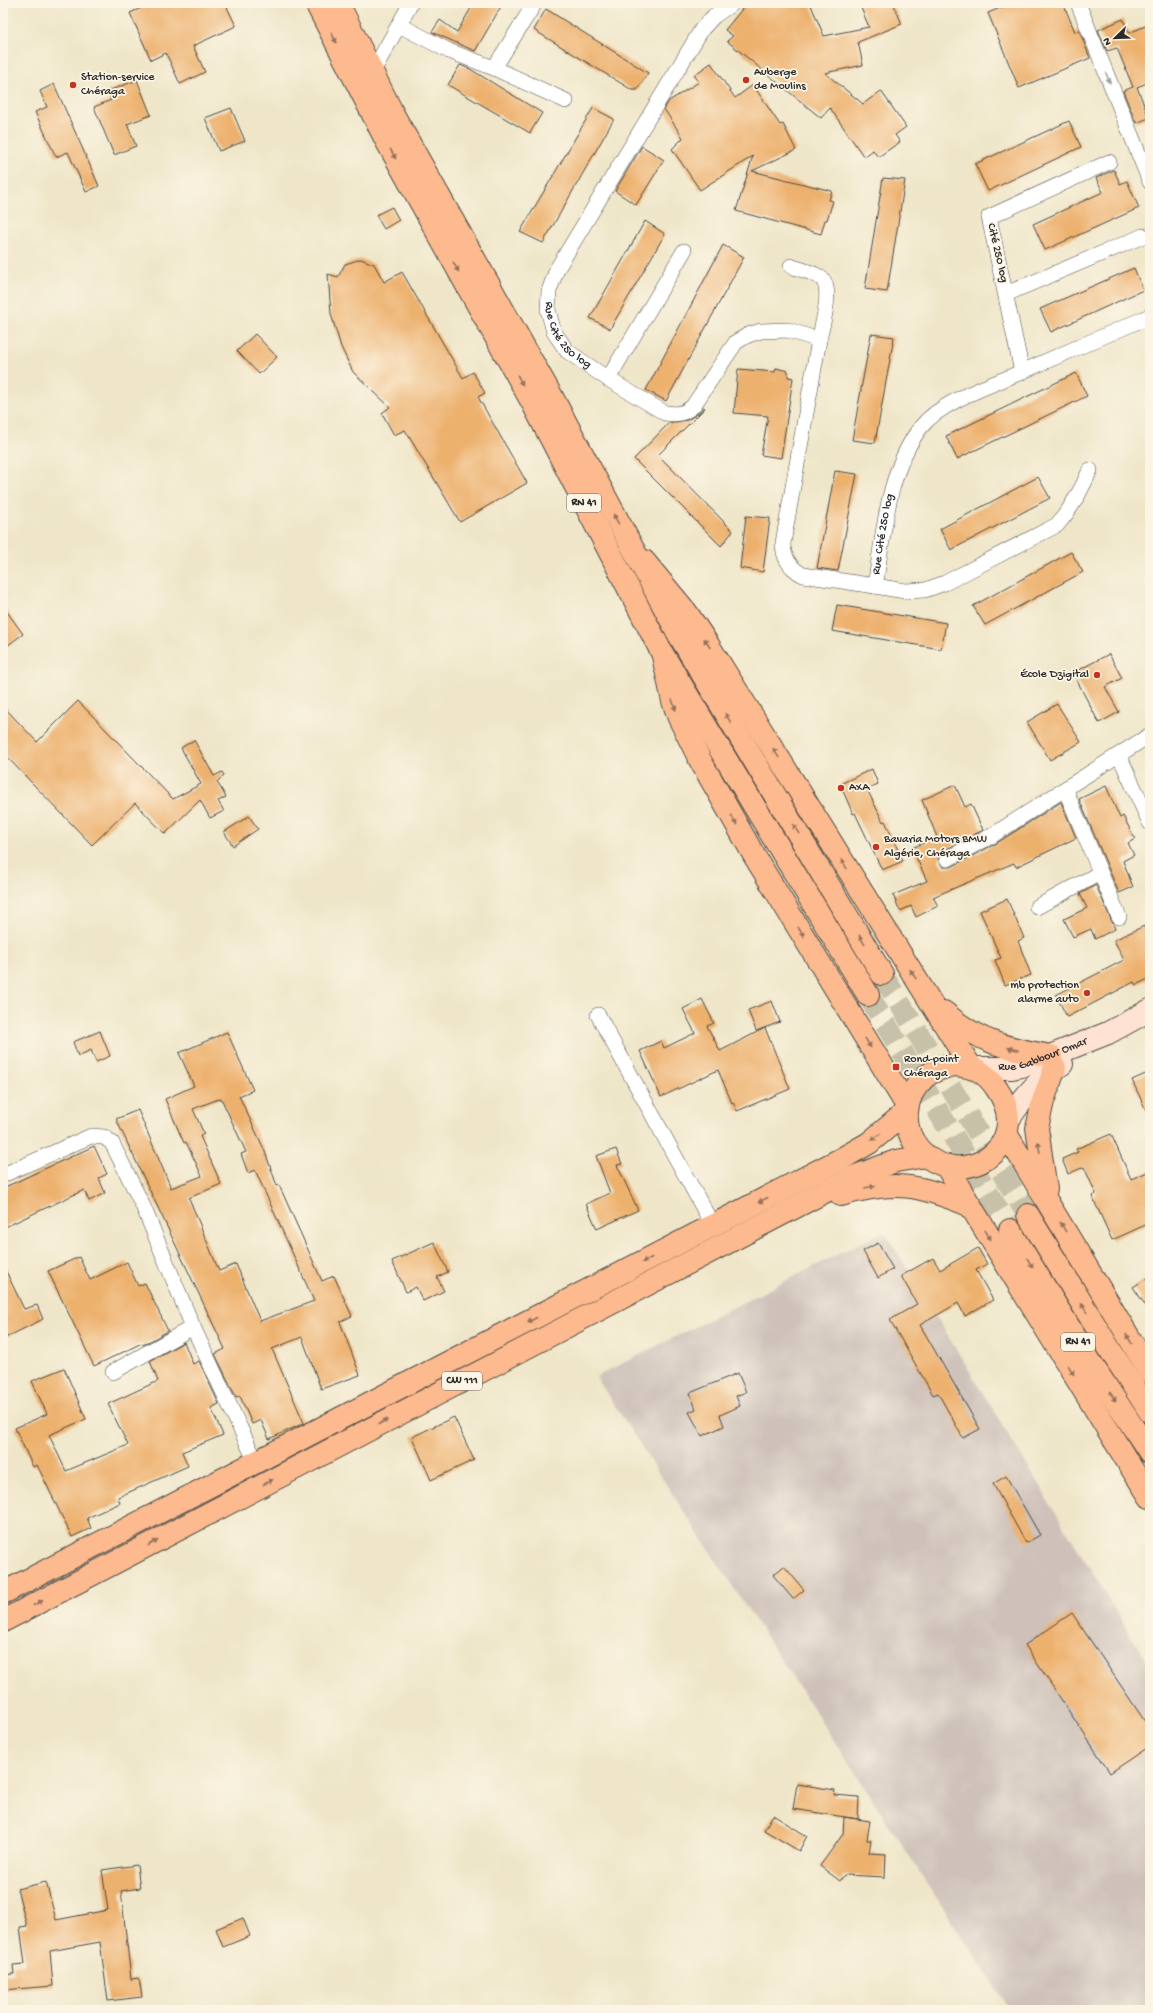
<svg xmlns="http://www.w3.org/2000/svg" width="1153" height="2013" font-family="'Gochi Hand',sans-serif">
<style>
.industrial{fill:#cec1b9}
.building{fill:#edb16e;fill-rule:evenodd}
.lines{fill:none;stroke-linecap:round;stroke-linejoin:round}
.highway-tunnel{stroke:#c8c1a9;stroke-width:22;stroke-dasharray:22 11;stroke-linecap:butt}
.street-casing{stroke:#484743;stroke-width:16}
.secondary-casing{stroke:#484743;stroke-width:24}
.primary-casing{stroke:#484743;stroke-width:24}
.highway-casing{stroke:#484743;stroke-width:24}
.street{stroke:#fff;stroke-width:15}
.secondary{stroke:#fee3d2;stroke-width:22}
.primary{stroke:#fcba8e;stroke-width:22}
.highway{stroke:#fcba8e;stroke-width:22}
.oneway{fill:#94725c}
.oneway2{fill:#a0a0a0}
.poi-dot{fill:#c8321e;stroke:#fcf5e5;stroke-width:1.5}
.labels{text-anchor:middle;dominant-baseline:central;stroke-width:3.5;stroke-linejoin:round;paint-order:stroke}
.shield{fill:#fcf5e5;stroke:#6a6863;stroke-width:1}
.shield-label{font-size:11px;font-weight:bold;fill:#2b2b2b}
.poi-label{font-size:12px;fill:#2b2b2b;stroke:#fcf5e5;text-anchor:start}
.street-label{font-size:12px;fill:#2b2b2b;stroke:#fcf5e5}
</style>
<rect width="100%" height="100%" fill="#fcf5e5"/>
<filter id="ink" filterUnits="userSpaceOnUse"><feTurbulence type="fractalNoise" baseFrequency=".025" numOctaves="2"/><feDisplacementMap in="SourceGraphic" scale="8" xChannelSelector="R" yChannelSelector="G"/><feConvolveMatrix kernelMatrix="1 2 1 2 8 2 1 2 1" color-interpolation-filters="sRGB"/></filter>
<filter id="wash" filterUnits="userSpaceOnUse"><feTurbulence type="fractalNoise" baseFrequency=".012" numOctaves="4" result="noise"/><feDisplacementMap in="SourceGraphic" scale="16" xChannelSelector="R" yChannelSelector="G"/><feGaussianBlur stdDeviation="0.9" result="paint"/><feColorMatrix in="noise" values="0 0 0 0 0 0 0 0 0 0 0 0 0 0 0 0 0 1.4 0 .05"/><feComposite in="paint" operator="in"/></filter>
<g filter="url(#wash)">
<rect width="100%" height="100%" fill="#efe6c9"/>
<path class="industrial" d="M884 1231 1150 1667V2010H1010L596 1377Z"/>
<g id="blocks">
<g class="building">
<path d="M152 3H225L236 26 193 46 205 72 180 84 166 53 151 60 130 13Z"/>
<path d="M474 3H503L475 51 432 32 440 20 457 32Z"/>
<path d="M747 3H810L824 36 869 27 859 3H893L902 24 858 42 863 65 825 73 863 104 881 91 906 127 895 135 900 142 878 157 873 150 864 157 830 108 821 118 727 41 733 36 725 30Z"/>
<path d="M1012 3H1063L1075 32 1079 30 1090 58 1019 88 988 13Z"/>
<path d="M546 9 648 73 637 90H632L534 30Z"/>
<path d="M1123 19 1129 33 1150 24V82L1137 87 1149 118 1136 123 1123 91 1133 87 1117 48 1107 51 1098 30Z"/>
<path d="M711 63 735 98 753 85 780 125 783 124 796 150 752 171 832 191 829 200 833 201 827 220H825L821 234 736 211 753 156 700 190 672 149 683 138 664 109 669 101 699 82 694 75Z"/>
<path d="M460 65 470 69 542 113 530 133 448 85Z"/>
<path d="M137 80 151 115 127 124 136 146 114 155 94 107 111 100 108 91Z"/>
<path d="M54 84 99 186 86 192 68 152 56 157 35 112 47 107 40 91Z"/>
<path d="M231 108 245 141 219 151 205 118Z"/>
<path d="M593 108 614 119 543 243 520 232Z"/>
<path d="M1069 121 1081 147 988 191 975 164Z"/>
<path d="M642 146 664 160 636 205 615 191Z"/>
<path d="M1114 170 1120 184 1127 181 1139 208 1045 250 1033 224 1103 192 1096 178Z"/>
<path d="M883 178 905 180 887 292 865 289Z"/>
<path d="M392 207 399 220 384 229 376 215Z"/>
<path d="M645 221 665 234 610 329 590 318Z"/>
<path d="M723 245 744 257 666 401 646 390Z"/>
<path d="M361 259 374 264 384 282 402 272 463 378 473 372 485 393 478 397 527 483 460 522 405 430 394 435 382 413 390 407 353 372 341 347 331 314 328 274 338 277 345 264Z"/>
<path d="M1134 268 1143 290 1051 332 1040 309Z"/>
<path d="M255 334 277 357 259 374 237 351Z"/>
<path d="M871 334 894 337 875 443 852 440Z"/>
<path d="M776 368 788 371V377L793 378 781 458 761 455 768 416 734 413 738 369 775 372Z"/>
<path d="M1076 373 1087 396 957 459 946 436Z"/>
<path d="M703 407 705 408 658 455 733 531 721 546 634 459 669 423 687 420 699 413Z"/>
<path d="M835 471 857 474 838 571 817 568Z"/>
<path d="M1038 477 1050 498 951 550 940 529Z"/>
<path d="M746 516 770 518 763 572 740 568Z"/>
<path d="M1071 552 1083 572 985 625 973 606Z"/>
<path d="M837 605 946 623 941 649 832 631Z"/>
<path d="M3 606 23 634 3 649Z"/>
<path d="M1109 654 1122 678 1105 687 1119 712 1099 723 1073 673Z"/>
<path d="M78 701 173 799 201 784 181 748 194 740 214 776 222 772 224 775 217 782 226 797 218 801 224 811 210 818 200 800 165 834 135 803 92 845 3 753V706L37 742Z"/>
<path d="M1057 704 1081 742 1050 760 1027 722Z"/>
<path d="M872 769 878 784 867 789 883 822 885 821 903 861 882 870 855 813 853 814 840 784Z"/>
<path d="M955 785 965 807 971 804 983 830 943 851 938 859 943 867H951L997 843 1061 802 1076 838 1016 867 1014 863 933 897 938 906 916 917 911 906 900 911 893 895 927 881 912 848 937 837 922 800Z"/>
<path d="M1106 786 1120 818 1123 816 1135 839 1128 843 1134 855 1123 861 1133 887 1119 893 1079 799Z"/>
<path d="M249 816 258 829 233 846 224 832Z"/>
<path d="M1096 885 1115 929 1095 939 1091 929 1073 937 1064 919 1087 908 1080 894Z"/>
<path d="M1007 899 1024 938 1018 941 1031 975 1005 985 995 960 1001 958 980 911Z"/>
<path d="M1144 926 1150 939V978L1136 985 1134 982 1067 1017 1056 995 1124 960 1114 940Z"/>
<path d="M702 999 714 1023 707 1026 720 1051 765 1028 790 1089 737 1111 733 1102 732 1103 718 1070 661 1097 640 1051 661 1041 664 1048 695 1033 683 1009Z"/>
<path d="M772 1001 780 1022 756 1031 748 1010Z"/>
<path d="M100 1031 110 1056 96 1062 91 1050 78 1056 73 1042Z"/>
<path d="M227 1032 253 1090 239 1096 264 1149 277 1186 279 1185 322 1281 334 1276 352 1316 340 1322 360 1375 321 1389 302 1337 272 1349 304 1423 269 1439 261 1420 252 1424 240 1396 236 1397 215 1354 225 1349 116 1119 138 1110 171 1188 202 1176 186 1142 184 1143 165 1099 194 1086 179 1053ZM221 1098 246 1152 241 1154 248 1173 255 1170 314 1301 260 1321 236 1264 219 1271 189 1198 221 1184 200 1136 204 1134 193 1109Z"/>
<path d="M1150 1072V1119L1132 1080Z"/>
<path d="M1111 1134 1131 1179 1150 1171V1223L1112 1240 1092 1196 1096 1194 1084 1167 1068 1174 1062 1159 1078 1152 1076 1149Z"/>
<path d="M94 1146 107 1174 99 1178 105 1193 89 1201 84 1190 3 1228V1188Z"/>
<path d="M616 1149 622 1164 617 1165 638 1210 597 1229 586 1204 610 1193 596 1156Z"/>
<path d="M434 1242 448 1272 437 1277 444 1291 423 1301 416 1287 406 1292 392 1261Z"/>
<path d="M878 1243 893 1269 878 1278 863 1251Z"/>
<path d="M978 1248 987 1264 976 1270 993 1300 965 1316 958 1303 920 1325 980 1429 963 1438 938 1393 933 1395 890 1320 917 1304 901 1276 933 1258 940 1270Z"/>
<path d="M79 1257 90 1280 127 1262 138 1286 145 1283 168 1331 143 1345 142 1343 94 1366 48 1271Z"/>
<path d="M3 1265 24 1309 37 1305 43 1319 3 1339Z"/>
<path d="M1150 1276V1312L1133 1287Z"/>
<path d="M184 1342 193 1364 199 1361 219 1404 211 1408 223 1435 182 1452 188 1466 118 1497 120 1503 87 1518 91 1528 72 1537 37 1465 33 1467 15 1428 47 1414 32 1381 64 1368 86 1419 49 1435 66 1471 128 1445 108 1404 158 1381 150 1361Z"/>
<path d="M738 1373 746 1392 736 1396 740 1406 720 1415 724 1426 702 1436 689 1412 696 1409 690 1393Z"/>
<path d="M454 1417 474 1460 431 1480 412 1437Z"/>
<path d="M1006 1476 1040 1535 1026 1543 993 1484Z"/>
<path d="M784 1566 804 1590 793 1599 773 1575Z"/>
<path d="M1072 1613 1150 1729V1746L1110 1773 1025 1645Z"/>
<path d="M797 1784 835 1790 834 1795 859 1797 858 1819 793 1809Z"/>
<path d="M773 1815 807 1836 799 1851 764 1830Z"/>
<path d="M844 1817 870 1821 867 1840H871L869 1853 886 1854 885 1877 844 1875 840 1881 820 1866 843 1834Z"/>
<path d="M137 1865 140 1888 121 1891 131 1979 139 1978 142 1997 108 2001 100 1942 50 1951 53 1986 3 1990V1975L14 1974 13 1965 25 1964 20 1927 27 1926 17 1889 46 1882 56 1920 108 1910 102 1870Z"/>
<path d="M243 1918 250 1936 223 1947 216 1929Z"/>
</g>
</g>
</g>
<g filter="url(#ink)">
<use href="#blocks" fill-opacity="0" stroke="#484743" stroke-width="1"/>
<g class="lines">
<g class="highway-tunnel">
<path d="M882 974 1028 1215"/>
<path d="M868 995 1010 1230"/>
</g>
<defs>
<g id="street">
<path id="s1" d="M733 3 714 16 702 29 557 269 549 291 548 310 554 332 567 351 608 379 665 413C677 415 684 414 693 406L736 342 748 335 761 331 788 330 819 340 783 543C783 558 790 568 803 575L875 586C884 533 887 471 921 427 941 401 990 386 1019 373 1063 354 1106 335 1150 316"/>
<path d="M1078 3 1150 182"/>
<path d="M399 25 449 51 494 68 566 101"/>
<path d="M494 68 535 3"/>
<path d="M372 73 411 3"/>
<path d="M791 266C800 270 815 272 822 279 833 290 822 326 819 340"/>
<path d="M1006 294 1143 236"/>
<path d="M1022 372 989 217 1109 162"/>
<path d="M608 379 684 251"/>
<path d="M875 586 905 591 925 590 945 583 1057 525C1072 508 1081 491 1090 470"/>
<path d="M1119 755 1150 823"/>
<path d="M947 859 993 835 1071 785"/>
<path d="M1037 907 1100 873"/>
<path d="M1119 917 1066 791 1071 785 1150 735"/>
<path d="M598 1015 713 1226"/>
<path d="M3 1175 91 1136 104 1137 112 1143 143 1206 193 1327 256 1462"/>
<path d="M113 1372 193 1327"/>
</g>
<g id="secondary">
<path id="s2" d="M975 1068H1012L1030 1064 1108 1033 1150 1010"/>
<path d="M1009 1119C1023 1098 1040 1077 1062 1064"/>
</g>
<g id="primary">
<path d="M644 561 687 613 709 646 971 1067"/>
<path d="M663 656 673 701 679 718 700 760 755 857 907 1106"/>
<path d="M944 1012C979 1043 1006 1048 1051 1056"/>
<path d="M954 1065C975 1067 985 1071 997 1089 1037 1148 958 1194 919 1149 901 1128 903 1097 924 1078 932 1070 943 1068 954 1065Z"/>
<path d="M1007 1135 1150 1372"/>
<path d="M946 1166 1132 1469 1150 1497"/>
<path d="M1046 1189 1037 1128 1043 1101 1055 1068"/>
<path d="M841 1195C895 1179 920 1185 971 1206"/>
<path d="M3 1593 841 1159 869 1143 906 1112"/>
<path d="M3 1621 853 1177 896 1161 926 1156"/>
</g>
<g id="highway">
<path d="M316 3 388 144 533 404 662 653 868 995"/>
<path d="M338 3 394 116 551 395 679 635 882 974"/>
<path d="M1028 1215 1109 1348 1150 1412"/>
<path d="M1010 1230 1091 1363 1150 1453"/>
</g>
</defs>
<use href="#street" class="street-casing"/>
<use href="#secondary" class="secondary-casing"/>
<use href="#primary" class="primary-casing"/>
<use href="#highway" class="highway-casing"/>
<use href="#street" class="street"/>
<use href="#secondary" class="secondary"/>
<use href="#primary" class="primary"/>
<use href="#highway" class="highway"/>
</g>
<defs><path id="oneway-solid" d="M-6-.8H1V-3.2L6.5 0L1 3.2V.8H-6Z"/></defs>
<g class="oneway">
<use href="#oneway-solid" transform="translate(334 38) rotate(63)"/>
<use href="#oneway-solid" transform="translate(393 154) rotate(61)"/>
<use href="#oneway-solid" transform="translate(456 267) rotate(61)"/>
<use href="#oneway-solid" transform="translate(520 380) rotate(61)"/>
<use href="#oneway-solid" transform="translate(616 519) rotate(-118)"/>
<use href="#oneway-solid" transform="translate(707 643) rotate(-123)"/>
<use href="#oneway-solid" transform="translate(674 705) rotate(71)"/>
<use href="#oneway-solid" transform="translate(728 718) rotate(-121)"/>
<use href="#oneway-solid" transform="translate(776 753) rotate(-122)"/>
<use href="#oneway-solid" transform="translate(734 820) rotate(60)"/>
<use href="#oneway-solid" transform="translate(796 829) rotate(-121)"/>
<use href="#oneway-solid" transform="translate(844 864) rotate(-122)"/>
<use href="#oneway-solid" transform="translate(801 932) rotate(59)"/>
<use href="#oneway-solid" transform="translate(862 940) rotate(-120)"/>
<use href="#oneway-solid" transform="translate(913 974) rotate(-122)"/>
<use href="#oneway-solid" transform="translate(868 1043) rotate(59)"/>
<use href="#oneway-solid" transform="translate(1013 1049) rotate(-167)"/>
<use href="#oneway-solid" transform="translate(876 1137) rotate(144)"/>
<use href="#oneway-solid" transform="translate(1039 1147) rotate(-99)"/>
<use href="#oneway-solid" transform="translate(870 1187) rotate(-10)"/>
<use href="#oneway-solid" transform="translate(763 1200) rotate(153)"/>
<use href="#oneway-solid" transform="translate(1063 1227) rotate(-120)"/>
<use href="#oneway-solid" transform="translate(988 1235) rotate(59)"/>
<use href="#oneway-solid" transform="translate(647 1260) rotate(153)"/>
<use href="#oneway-solid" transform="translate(1030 1263) rotate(59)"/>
<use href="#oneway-solid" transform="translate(1084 1308) rotate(-121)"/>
<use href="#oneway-solid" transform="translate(532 1320) rotate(153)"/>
<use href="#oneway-solid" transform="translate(1129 1339) rotate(-122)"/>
<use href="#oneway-solid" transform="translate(1071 1370) rotate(59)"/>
<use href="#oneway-solid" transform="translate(1113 1397) rotate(57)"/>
<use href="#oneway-solid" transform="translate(383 1422) rotate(-28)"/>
<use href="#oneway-solid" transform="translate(268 1482) rotate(-28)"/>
<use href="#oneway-solid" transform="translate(153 1543) rotate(-28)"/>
<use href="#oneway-solid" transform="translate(38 1603) rotate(-28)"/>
</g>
<use class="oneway2" href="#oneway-solid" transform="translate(1108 78) rotate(68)"/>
</g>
<g class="poi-dot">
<circle cx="746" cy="80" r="4"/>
<circle cx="73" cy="85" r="4"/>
<circle cx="1097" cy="675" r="4"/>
<circle cx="841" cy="788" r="4"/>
<circle cx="876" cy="847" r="4"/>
<circle cx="1087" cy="993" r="4"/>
<rect x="892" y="1063" width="8" height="8" rx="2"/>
</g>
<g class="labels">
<g class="shield">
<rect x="567" y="494" width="34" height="18" rx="3"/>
<rect x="1061" y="1333" width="34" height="18" rx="3"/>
<rect x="442" y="1372" width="40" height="18" rx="3"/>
</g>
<g class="shield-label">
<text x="584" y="503">RN 41</text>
<text x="1078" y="1342">RN 41</text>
<text x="462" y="1381">CW 111</text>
</g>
<g class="poi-label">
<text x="754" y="73">Auberge<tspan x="754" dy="14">de Moulins</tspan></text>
<text x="81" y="78">Station-service<tspan x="81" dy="14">Chéraga</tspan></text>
<text x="1089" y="675" text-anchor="end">École Dzigital</text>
<text x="849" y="788">AXA</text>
<text x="884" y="840">Bavaria Motors BMW<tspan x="884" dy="14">Algérie, Chéraga</tspan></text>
<text x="1079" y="986" text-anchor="end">mb protection<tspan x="1079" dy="14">alarme auto</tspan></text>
<text x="904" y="1060">Rond-point<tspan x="904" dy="14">Chéraga</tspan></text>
</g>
<g class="street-label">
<text transform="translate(997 253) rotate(77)">Cité 250 log</text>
<text stroke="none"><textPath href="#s1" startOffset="396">Rue Cité 250 log</textPath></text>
<text stroke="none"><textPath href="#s1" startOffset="1091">Rue Cité 250 log</textPath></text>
<text stroke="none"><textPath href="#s2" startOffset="70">Rue Gabbour Omar</textPath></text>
</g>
</g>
<rect width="1153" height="2013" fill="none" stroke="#fcf5e5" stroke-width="16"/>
<g transform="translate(1115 38) rotate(247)" stroke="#fcf5e5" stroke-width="3" paint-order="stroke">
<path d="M0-3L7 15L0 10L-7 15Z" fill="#2b2b2b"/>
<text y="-6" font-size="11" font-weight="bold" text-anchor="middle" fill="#2b2b2b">N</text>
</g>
</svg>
